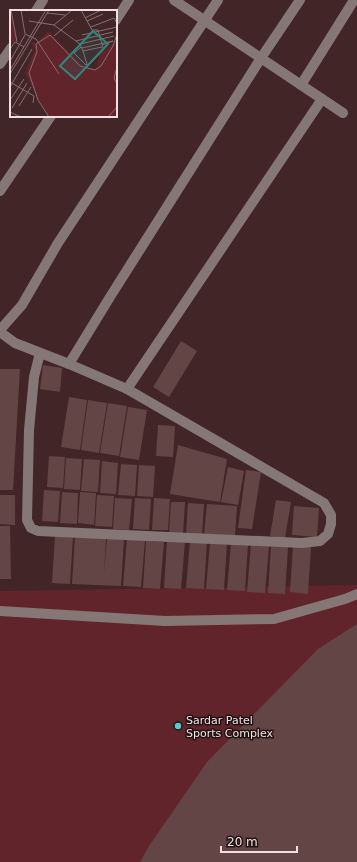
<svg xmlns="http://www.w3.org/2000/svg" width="357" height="862" font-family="'DejaVu Sans',sans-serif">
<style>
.green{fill:#61242b}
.building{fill:#644546}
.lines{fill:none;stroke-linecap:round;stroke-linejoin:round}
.minor{stroke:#867777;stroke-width:10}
.poi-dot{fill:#52cdce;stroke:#1f1313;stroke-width:1.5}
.labels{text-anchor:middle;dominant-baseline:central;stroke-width:3;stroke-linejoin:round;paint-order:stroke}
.poi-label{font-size:11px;fill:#f2dfdf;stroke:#1f1313;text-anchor:start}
.inset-road{fill:none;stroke:#886f71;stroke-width:1}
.view{fill:#31867f;fill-opacity:0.15;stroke:#31867f;stroke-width:2}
.inset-edge{fill:none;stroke:#f2dfdf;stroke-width:2}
</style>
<rect width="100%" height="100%" fill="#412527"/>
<path class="green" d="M357 585V862H0V591Z"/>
<g class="building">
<path d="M181 341 197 351 169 397 153 387Z"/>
<path d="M43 365 62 368 60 392 40 389Z"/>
<path d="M0 369H20L13 490H0Z"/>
<path d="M69 397 87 400 80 450 61 447Z"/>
<path d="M88 400 107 403 99 453 81 450Z"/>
<path d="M108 403 127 406 119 456 100 453Z"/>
<path d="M128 407 147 410 139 460 120 457Z"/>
<path d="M158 425 175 426 173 457 156 456Z"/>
<path d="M178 445 227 459 220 502 170 494Z"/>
<path d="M49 456 65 457 63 488 47 487Z"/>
<path d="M66 458 82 459 80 490 64 489Z"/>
<path d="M84 459 100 460 98 492 81 491Z"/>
<path d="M102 461 118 463 116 494 100 493Z"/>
<path d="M121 464 137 465 135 496 118 495Z"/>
<path d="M139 465 155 466 153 497 137 496Z"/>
<path d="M228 467 244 471 238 505 221 502Z"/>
<path d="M246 470 261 472 252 529 238 528Z"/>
<path d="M44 490 60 491 58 522 42 521Z"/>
<path d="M62 492 78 493 77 524 60 523Z"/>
<path d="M80 492 96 493 94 525 78 523Z"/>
<path d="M0 495H15V525L0 524Z"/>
<path d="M97 495 114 496 112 527 95 526Z"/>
<path d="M115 498 132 499 129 530 113 529Z"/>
<path d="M135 498 151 499 149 530 133 529Z"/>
<path d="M154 498 170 499 168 530H152Z"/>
<path d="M276 500 291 502 285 538 270 536Z"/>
<path d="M171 502H185L183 534 169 533Z"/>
<path d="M188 503 204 504 202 536 186 535Z"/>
<path d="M207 504 237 506 235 536 204 534Z"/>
<path d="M294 506 319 508 317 537 292 535Z"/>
<path d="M0 526H10L11 579H0Z"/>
<path d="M75 535 106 539 104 573 107 538 124 539 121 586 72 584Z"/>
<path d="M55 536 73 537 70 584 52 583Z"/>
<path d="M127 538 145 540 141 587 123 586Z"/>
<path d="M146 541 164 542 160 589 143 588Z"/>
<path d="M167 541 185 542 181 589 164 588Z"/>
<path d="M190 541 207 542 204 589 186 588Z"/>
<path d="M210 542 227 543 224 590 206 589Z"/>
<path d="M231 543 248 544 245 591 227 590Z"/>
<path d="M251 544 269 546 265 593 247 592Z"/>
<path d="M293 545 311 547 308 594 290 592Z"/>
<path d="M271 546 288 547 285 594 268 593Z"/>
<path d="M357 624V862H140L149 846 207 762 318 649Z"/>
</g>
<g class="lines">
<g class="minor">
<path d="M174 0 343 113"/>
<path d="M36 11 43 0"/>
<path d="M116 20 129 0"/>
<path d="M0 64 11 48"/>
<path d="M301 85 354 0"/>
<path d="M0 191 51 116"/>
<path d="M0 330 22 305 58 243 218 0"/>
<path d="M0 332 15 343 69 364 127 389 324 503 331 515V524L328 534 320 541 302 543 38 531 31 528 27 520 29 430 34 377 40 353"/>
<path d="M69 364 110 297 261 58 300 0"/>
<path d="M127 389 322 99"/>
<path d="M0 611 165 621 274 619 345 599 357 594"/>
</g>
</g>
<circle class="poi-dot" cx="178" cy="726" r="4"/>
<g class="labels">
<g class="poi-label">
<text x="186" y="720">Sardar Patel<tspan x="186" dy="13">Sports Complex</tspan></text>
</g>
</g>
<g transform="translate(10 10)">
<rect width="107" height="107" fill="#412527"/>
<path d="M0 0 7 31 0 34ZM38 21 75 58 86 59 90 44 105 32 107 22V107H38L15 63 25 40 21 32 27 33Z" fill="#61242b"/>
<path class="inset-road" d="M1 0 7 32M11 0 15 24 26 29 49 64M71 0 82 20H88L93 38M37 3 55 5M75 8 91 0M19 11 44 15 62 0M77 11 93 4M44 15 70 34 73 41 77 54 76 55 64 43 71 37M81 17 104 8 107 13M72 25 107 17M44 26 63 10M66 31 103 22M70 34 104 26M72 38 103 31 92 35M0 39 5 32 14 37M73 41 92 37M0 51 15 25M107 57 104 68 107 74M0 60 36 0M0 64 39 0M0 72 24 86 23 93M0 77 22 39M0 90 14 69M9 96 21 77M2 98 17 73M0 102 11 107M39 107 28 90 19 63 27 42 26 34 40 25 70 56 85 60 91 56 103 36 107 24M98 107 107 97"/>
<path class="view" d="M83 21 98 34 65 69 50 56Z"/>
<rect width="107" height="107" class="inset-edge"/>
</g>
<path d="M221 846v6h76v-6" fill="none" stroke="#f2dfdf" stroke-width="2"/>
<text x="227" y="846" font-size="12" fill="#f2dfdf" stroke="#1f1313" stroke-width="3" paint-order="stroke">20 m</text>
</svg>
